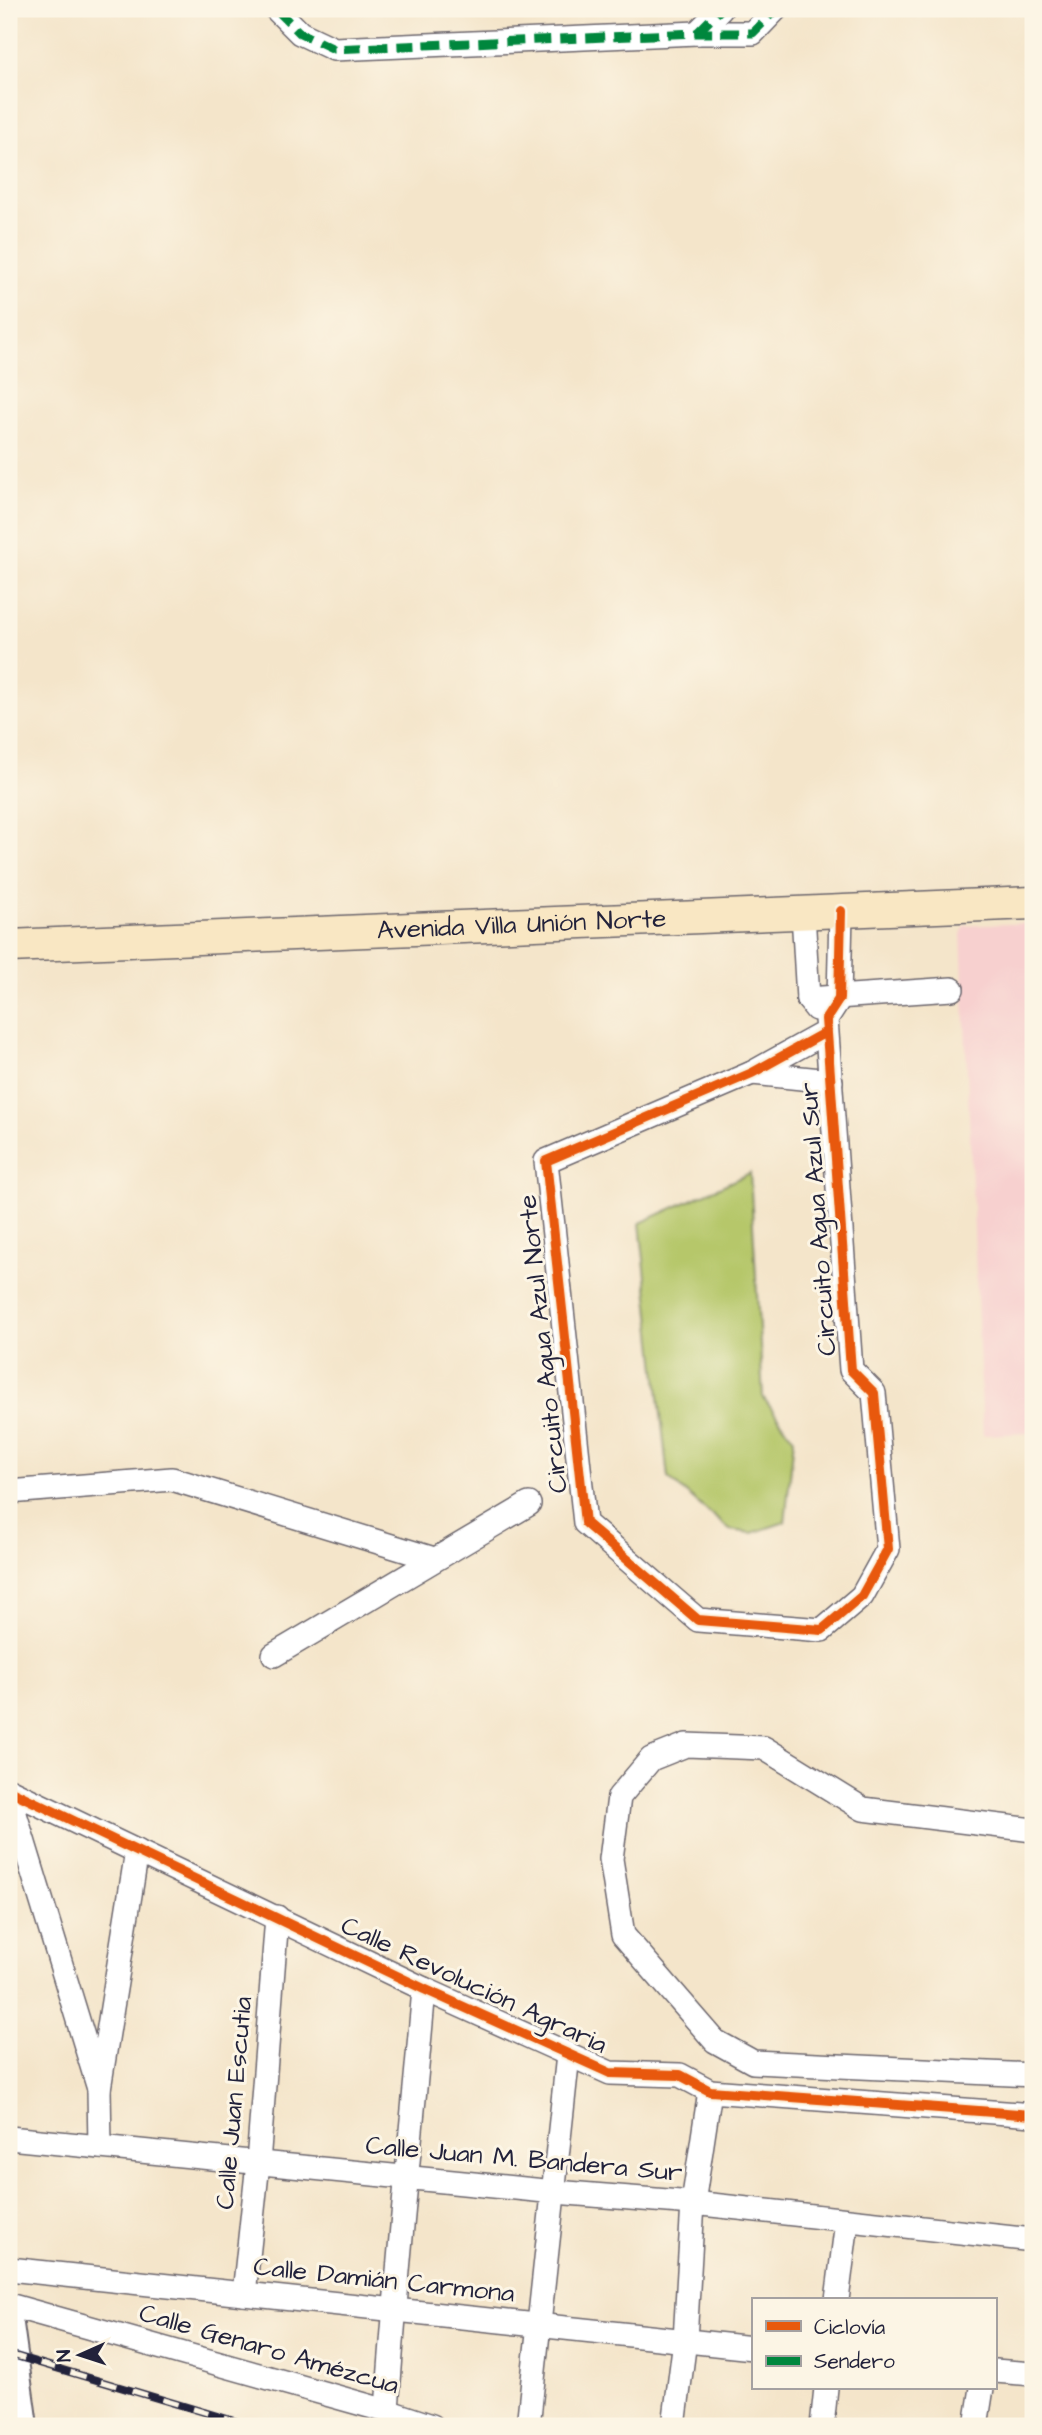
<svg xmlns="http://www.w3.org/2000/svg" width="1042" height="2435" font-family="'Architects Daughter',sans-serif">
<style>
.built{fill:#f7d0cf}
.green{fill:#b6c76a;stroke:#6c7452;stroke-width:2}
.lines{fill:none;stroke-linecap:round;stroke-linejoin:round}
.minor-casing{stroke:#6c666d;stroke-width:26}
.tertiary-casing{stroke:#6c666d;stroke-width:32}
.secondary-casing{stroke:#6c666d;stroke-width:35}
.minor{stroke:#fff;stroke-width:23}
.tertiary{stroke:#fff;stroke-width:28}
.secondary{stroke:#f9e7c3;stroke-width:32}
.rail-casing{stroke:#22223b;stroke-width:8}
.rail{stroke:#fcf5e5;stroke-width:5;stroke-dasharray:16;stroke-linecap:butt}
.quiet{stroke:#00873e;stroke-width:9;stroke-dasharray:18 9;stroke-linecap:butt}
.cycleway-casing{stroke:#fcf5e5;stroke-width:15}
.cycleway{stroke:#e8590c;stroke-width:10}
.labels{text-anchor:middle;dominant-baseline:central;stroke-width:6;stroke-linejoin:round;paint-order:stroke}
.street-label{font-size:26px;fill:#22223b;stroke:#fcf5e5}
</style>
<rect width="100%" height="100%" fill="#fcf5e5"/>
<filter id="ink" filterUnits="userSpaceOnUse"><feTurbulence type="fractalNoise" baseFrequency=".0143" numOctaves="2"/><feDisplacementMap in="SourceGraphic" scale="14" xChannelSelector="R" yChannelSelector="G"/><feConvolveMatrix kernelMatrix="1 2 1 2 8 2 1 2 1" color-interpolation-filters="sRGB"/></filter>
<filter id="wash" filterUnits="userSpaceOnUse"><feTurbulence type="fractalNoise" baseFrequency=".00686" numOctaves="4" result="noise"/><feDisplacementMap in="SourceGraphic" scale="28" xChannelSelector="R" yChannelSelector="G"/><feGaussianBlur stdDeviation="1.57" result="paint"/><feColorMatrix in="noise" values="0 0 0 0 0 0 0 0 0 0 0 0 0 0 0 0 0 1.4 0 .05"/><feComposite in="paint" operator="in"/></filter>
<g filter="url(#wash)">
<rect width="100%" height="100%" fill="#f4e5ca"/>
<path class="built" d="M1033 923V1433L983 1435 961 934 965 926Z"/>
<path class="green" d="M750 1173 763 1397 794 1439 785 1522 752 1533 730 1530 668 1478 640 1223Z"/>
</g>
<g filter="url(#ink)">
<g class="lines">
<defs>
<g id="minor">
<path d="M276 9 300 33 334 49 697 33H753L776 9"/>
<path d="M697 33 721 9"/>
<path d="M803 913 808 999 816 1009"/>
<path d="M808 999 952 989"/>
<path d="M826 1032 752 1073 546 1161 585 1523 698 1620 822 1630 862 1596 888 1549 874 1393 851 1370 826 1019 839 999 841 911"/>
<path d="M752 1073 831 1081"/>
<path d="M9 1492 172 1479 434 1559"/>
<path d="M274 1655 529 1504"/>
<path d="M9 1790 424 1989 610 2073 680 2075 710 2091 1033 2115"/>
<path d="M9 1794 99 2089"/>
<path d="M1033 1830 863 1809 764 1748 686 1745 651 1759 619 1797 611 1859 623 1935 715 2041 753 2062 1033 2075"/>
<path d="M9 2138 555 2192 693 2203 1033 2240"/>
<path d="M100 2147 99 2089 137 1851"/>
<path d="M9 2269 753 2348"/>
<path d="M244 2294 258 2163 277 1917"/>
<path d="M837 2300 847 2221"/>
<path d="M9 2305 387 2411 432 2426"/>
<path d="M995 2371 1033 2374"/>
<path d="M387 2411C396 2270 412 2130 424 1989"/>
<path d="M528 2426 568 2055"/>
<path d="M674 2426 685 2340 693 2203 710 2091"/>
<path d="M822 2426 826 2388"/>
<path d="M976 2426 982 2388"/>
</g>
<path id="tertiary" d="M9 2325 23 2426"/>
<g id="secondary">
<path id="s1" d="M9 946 1033 903"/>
</g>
</defs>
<use href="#minor" class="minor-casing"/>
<use href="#tertiary" class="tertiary-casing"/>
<use href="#secondary" class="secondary-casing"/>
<use href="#minor" class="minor"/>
<use href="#tertiary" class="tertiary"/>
<use href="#secondary" class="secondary"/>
<defs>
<path id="rail" d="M9 2354 251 2426"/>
</defs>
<use href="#rail" class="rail-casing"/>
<use href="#rail" class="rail"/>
<g class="quiet">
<path d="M276 9 300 33 334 49 697 33H753L776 9"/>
<path d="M697 33 721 9"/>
</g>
<defs>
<g id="cycleway">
<path d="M826 1032 752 1073 546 1161 585 1523 698 1620 822 1630 862 1596 888 1549 874 1393 851 1370 826 1019 839 999 841 911"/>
<path d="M9 1790 424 1989 610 2073 680 2075 710 2091 1033 2115"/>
</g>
</defs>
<use href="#cycleway" class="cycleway-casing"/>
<use href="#cycleway" class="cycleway"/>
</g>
</g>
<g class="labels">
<g class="street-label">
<text stroke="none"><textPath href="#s1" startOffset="513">Avenida Villa Unión Norte</textPath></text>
<text transform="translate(818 1219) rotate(-94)">Circuito Agua Azul Sur</text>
<text transform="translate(543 1344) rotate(-96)">Circuito Agua Azul Norte</text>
<text transform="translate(474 1985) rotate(25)">Calle Revolución Agraria</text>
<text transform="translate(234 2103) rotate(-85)">Calle Juan Escutia</text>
<text transform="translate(524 2159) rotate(5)">Calle Juan M. Bandera Sur</text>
<text transform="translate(384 2280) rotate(6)">Calle Damián Carmona</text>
<text transform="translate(269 2349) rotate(16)">Calle Genaro Amézcua</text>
</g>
</g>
<rect width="1042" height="2435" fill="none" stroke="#fcf5e5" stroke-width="35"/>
<rect x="752" y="2298" width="245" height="91" fill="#fcf5e5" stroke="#a5a1a1" stroke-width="2"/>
<rect x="766" y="2321" width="35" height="10" fill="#e8590c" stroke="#a5a1a1" stroke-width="2"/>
<text x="814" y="2334" font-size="21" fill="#22223b">Ciclovía</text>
<rect x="766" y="2356" width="35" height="10" fill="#00873e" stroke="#a5a1a1" stroke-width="2"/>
<text x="814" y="2368" font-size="21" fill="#22223b">Sendero</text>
<g transform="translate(80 2355) rotate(267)" stroke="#fcf5e5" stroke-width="5" paint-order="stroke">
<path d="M0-5L12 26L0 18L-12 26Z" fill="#22223b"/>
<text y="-10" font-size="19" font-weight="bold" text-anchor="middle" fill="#22223b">N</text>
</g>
</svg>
